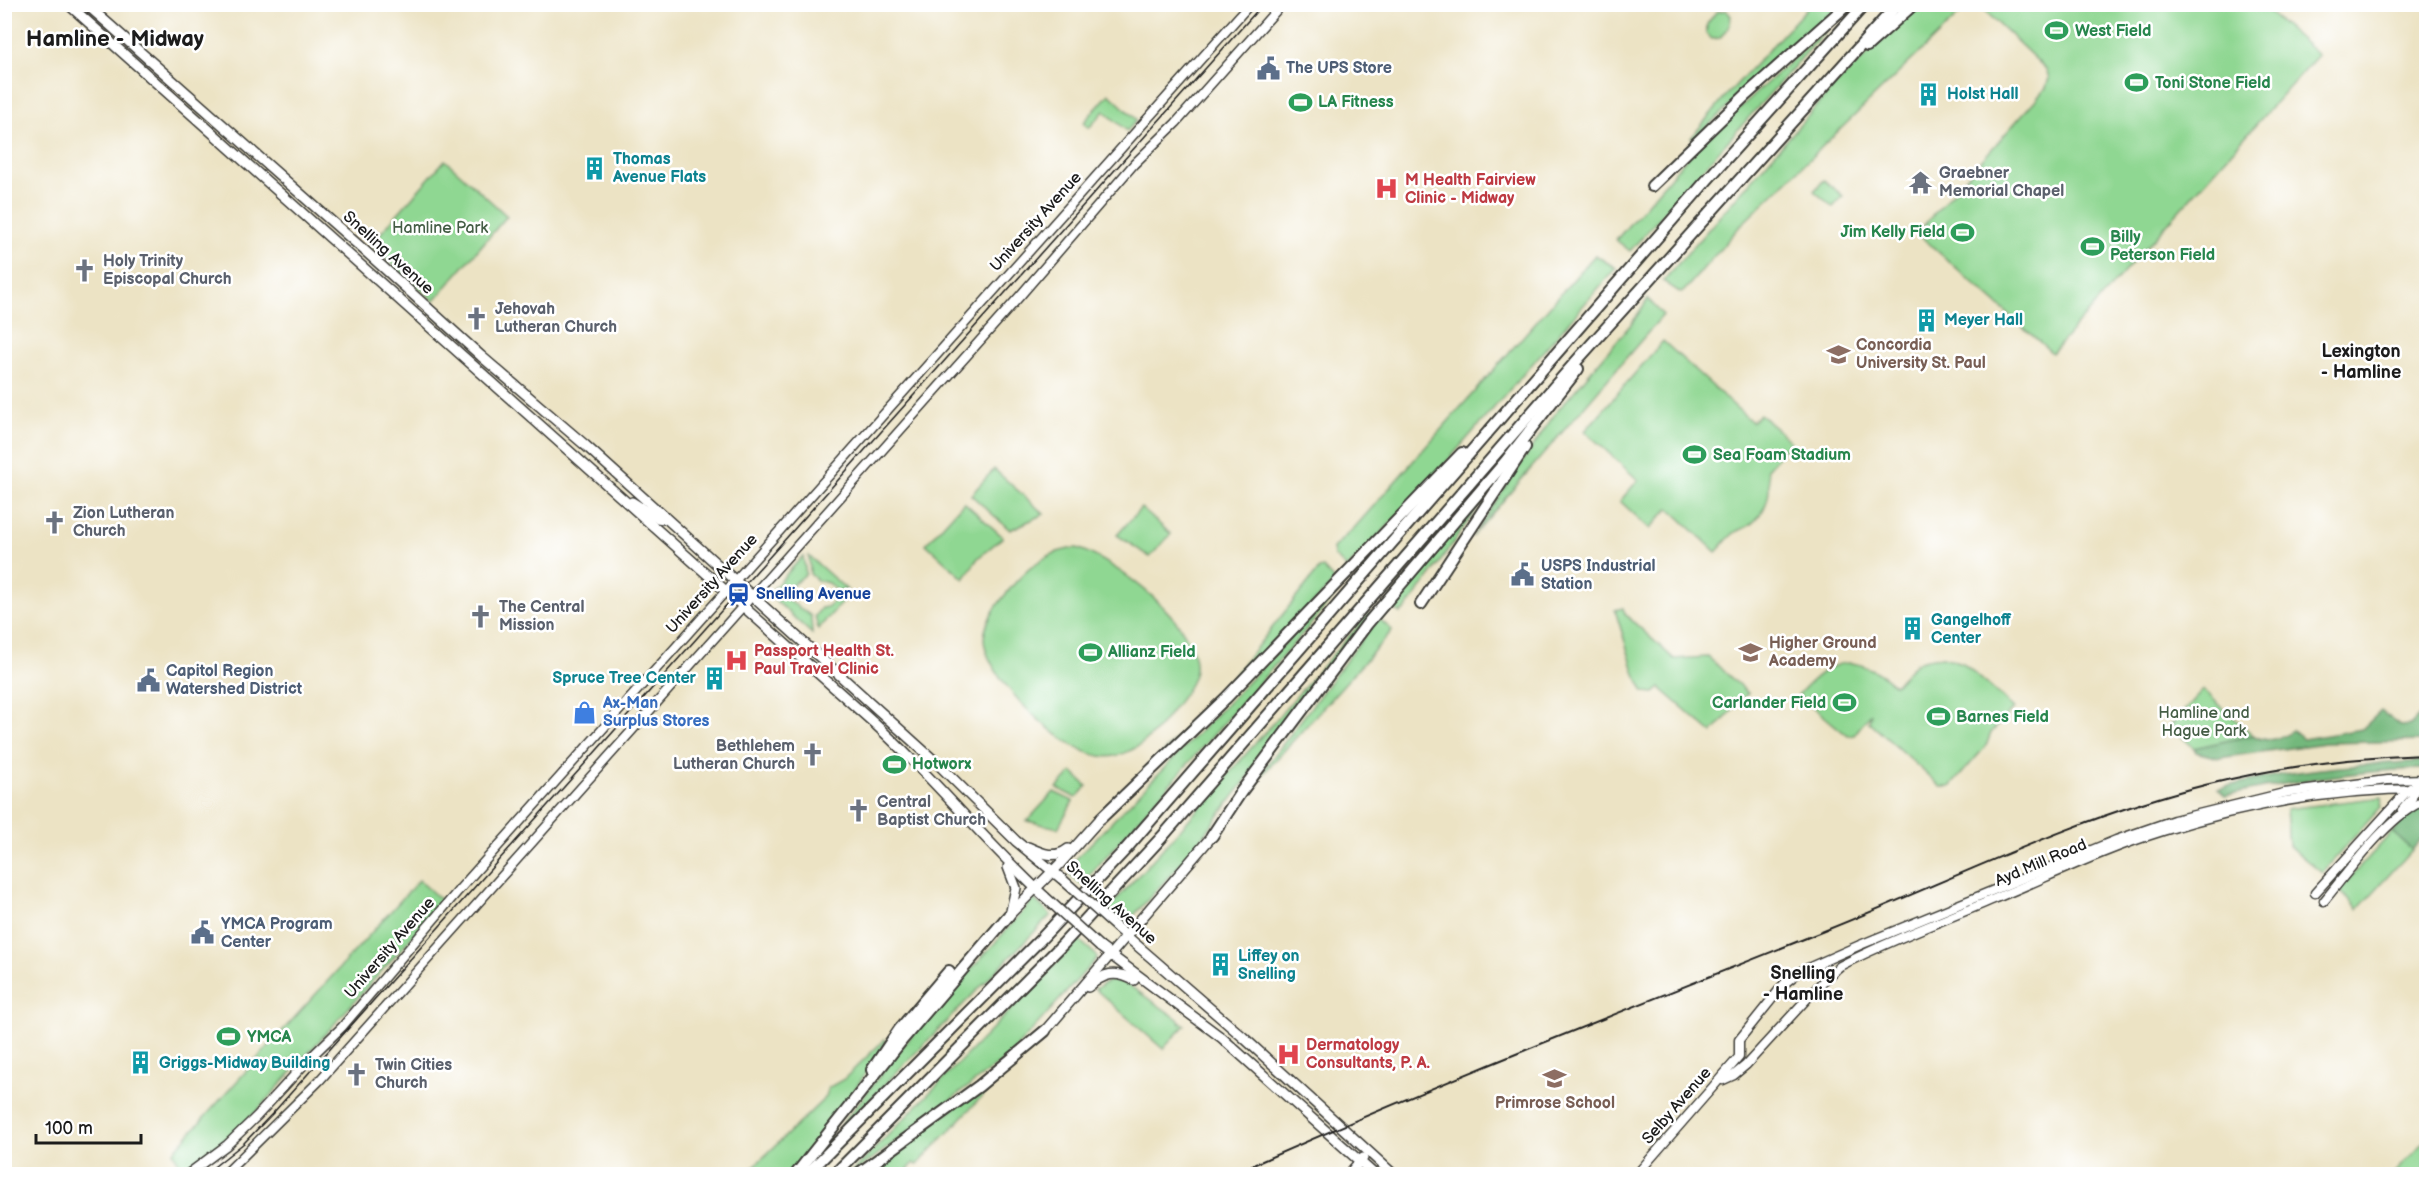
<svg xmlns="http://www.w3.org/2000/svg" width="2431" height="1179" font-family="'Balsamiq Sans',sans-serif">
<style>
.green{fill:#8fd792;stroke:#567a57;stroke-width:1.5}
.forest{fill:#73b87c;stroke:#486a4c;stroke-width:1.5}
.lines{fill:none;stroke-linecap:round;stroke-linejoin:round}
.secondary-casing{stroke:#3b3a35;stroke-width:11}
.primary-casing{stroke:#3b3a35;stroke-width:12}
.motorway-casing{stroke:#3b3a35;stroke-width:14}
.secondary{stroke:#fff;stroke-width:8}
.primary{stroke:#fff;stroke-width:9}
.motorway{stroke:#fff;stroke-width:10}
.tram{stroke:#1c1c1c;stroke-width:1.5}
.rail{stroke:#1c1c1c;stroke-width:2}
.primary-bridge-casing{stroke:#3b3a35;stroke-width:12;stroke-linecap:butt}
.primary-bridge{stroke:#fff;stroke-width:9}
.labels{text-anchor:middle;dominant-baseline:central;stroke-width:5;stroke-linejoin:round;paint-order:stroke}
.leisure-label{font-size:16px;font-weight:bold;fill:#27864d;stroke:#fff;text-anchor:start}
.service-label{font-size:16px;font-weight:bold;fill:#4e5e75;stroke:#fff;text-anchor:start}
.culture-label{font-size:16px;font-weight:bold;fill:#0d838f;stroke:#fff;text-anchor:start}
.worship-label{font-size:16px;font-weight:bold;fill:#5b616d;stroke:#fff;text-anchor:start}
.health-label{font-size:16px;font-weight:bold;fill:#be3a42;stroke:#fff;text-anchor:start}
.street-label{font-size:16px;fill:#1c1c1c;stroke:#fff}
.park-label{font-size:16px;fill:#445d45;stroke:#fff}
.education-label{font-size:16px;font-weight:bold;fill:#785e54;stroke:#fff;text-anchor:start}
.transit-label{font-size:16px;font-weight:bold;fill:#164399;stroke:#fff;text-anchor:start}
.shop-label{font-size:16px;font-weight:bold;fill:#366cbe;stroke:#fff;text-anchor:start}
.neighbourhood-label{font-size:18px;font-weight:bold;fill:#1c1c1c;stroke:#fff}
.district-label{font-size:22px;font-weight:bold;fill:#1c1c1c;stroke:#fff}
</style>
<rect width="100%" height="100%" fill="#fff"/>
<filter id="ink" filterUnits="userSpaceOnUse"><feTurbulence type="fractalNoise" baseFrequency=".0167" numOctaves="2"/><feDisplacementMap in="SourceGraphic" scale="12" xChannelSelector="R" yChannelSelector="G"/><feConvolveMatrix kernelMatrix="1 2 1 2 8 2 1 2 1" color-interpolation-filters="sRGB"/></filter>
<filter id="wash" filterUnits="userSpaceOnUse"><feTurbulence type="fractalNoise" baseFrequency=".008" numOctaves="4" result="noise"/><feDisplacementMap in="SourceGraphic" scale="24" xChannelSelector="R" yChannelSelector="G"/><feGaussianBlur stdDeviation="1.35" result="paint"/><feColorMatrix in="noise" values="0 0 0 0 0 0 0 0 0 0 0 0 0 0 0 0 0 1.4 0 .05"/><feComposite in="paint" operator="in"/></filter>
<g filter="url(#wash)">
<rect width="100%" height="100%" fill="#ece3c4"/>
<g class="green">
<path d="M1991 4 2261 5 2318 55 2052 353 1917 233 2046 88 2049 78 2046 69 1985 11Z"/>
<path d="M1810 5H1841L1693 139 1691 138 1723 99Z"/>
<path d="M1919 5H1969L1741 225 1684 291 1681 293 1663 281 1834 86Z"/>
<path d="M1726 10 1731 16 1729 26 1720 38 1712 39 1706 34 1707 24 1716 12Z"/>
<path d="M1823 31 1825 32 1630 251 1616 240 1690 154Z"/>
<path d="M1109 94 1137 120 1127 131 1104 111 1089 128 1083 123Z"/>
<path d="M445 160 507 216 434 301 370 245Z"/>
<path d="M1824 180 1843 196 1833 207 1814 191Z"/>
<path d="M1595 255 1616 268 1417 496 1347 568 1334 556 1333 548 1355 527Z"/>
<path d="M1648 299 1663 315 1472 537 1554 415 1632 323Z"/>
<path d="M1663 341 1752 422 1760 414 1791 442 1767 469C1772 491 1769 510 1750 525 1745 529 1738 530 1733 534 1727 539 1722 546 1716 552L1669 508 1650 529 1620 501 1638 480 1585 431Z"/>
<path d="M994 469 1044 514 1010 530 971 495Z"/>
<path d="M1492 482 1494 484 1431 575 1405 610 1400 613 1387 603Z"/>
<path d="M964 502 1003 537 978 558 964 579 926 544Z"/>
<path d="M1141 508 1171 534 1150 557 1117 535Z"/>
<path d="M1077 548C1116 562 1200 623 1195 670 1193 684 1181 698 1173 709 1162 725 1145 745 1127 752 1118 756 1109 758 1100 756 1062 751 984 677 984 638 985 618 1003 597 1015 583 1032 564 1051 550 1077 548Z"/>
<path d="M803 556 806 574 785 591 773 589Z"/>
<path d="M809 556 847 590 838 591 828 583 817 580 810 574Z"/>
<path d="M1323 568 1335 581 1160 756 1232 678 1319 569Z"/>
<path d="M1333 594 1335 595 1307 629 1081 885 1070 875 1074 870 1069 866Z"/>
<path d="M785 598 811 616 812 634 774 599Z"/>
<path d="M838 598 845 599 818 629 815 616 821 608 827 607Z"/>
<path d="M1623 608 1625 614 1674 659 1708 657 1748 693 1712 733 1660 688 1654 693 1644 692 1635 674 1615 610Z"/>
<path d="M1369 613 1371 615 1192 851 1127 923H1123L1108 909 1184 825Z"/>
<path d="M1378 618 1392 630 1391 632 1246 793Z"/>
<path d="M1943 657 1963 663 2014 708 1991 733 1986 746 1950 787H1941L1869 722 1871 713 1854 735 1848 736 1798 695C1832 657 1854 652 1895 685 1914 664 1913 659 1943 657Z"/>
<path d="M2203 690 2253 735 2194 748 2170 726Z"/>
<path d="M1072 772 1087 786 1076 798 1057 788Z"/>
<path d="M1054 792 1073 801 1058 828 1027 821Z"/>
<path d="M2382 797 2381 807 2322 873 2289 846 2286 809Z"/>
<path d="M2392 832 2412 850 2358 909 2339 890Z"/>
<path d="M419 880 443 902 257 1111 215 1150 184 1172 173 1152Z"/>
<path d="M1034 899 1051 915 844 1126 842 1124 907 1041Z"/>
<path d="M1079 940 1096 955 1097 958 1009 1056 852 1174 851 1173Z"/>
<path d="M1109 981 1122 982 1130 986 1178 1019 1180 1024 1181 1022 1185 1025 1163 1049 1095 989Z"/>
<path d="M885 1039 887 1041 848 1100 791 1174H746L826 1097 828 1088 844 1079Z"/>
<path d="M1004 1071 1005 1072 917 1165 914 1163 904 1174H866Z"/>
<path d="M2426 1139V1174H2394Z"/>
</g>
<g class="forest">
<path d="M2381 711 2401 726 2410 725 2424 711 2426 712V741L2325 743 2219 758 2196 752 2194 748 2253 735C2267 744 2279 739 2292 730L2303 739 2362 729Z"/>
<path d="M2426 761V769C2359 770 2292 781 2226 796L2218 789C2286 769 2357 765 2426 761Z"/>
<path d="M2426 804V834L2412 850 2392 832 2408 815Z"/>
</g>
</g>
<g filter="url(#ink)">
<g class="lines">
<defs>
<g id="secondary">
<path d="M2402 810 2412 798 2416 785"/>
<path d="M2315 893 2410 788"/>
<path d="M2324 901C2348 872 2391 812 2426 800"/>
<path d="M1723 1080 1734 1075 1746 1065 1827 977 1840 966C1889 940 1943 921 1994 899 2050 876 2105 849 2163 831 2247 804 2337 789 2426 789"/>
<path d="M188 1174 227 1145 257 1116 311 1057 342 1027 458 891 1250 4"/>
<path d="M225 1174 319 1081 1019 297 1134 164 1176 123 1282 4"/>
<path d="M1637 1174 1739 1057V1040L1784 984 1799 972 1860 945 2116 840 2174 820 2284 793 2387 780 2426 779"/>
</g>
<g id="primary">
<path d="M68 4 875 724C935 779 985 842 1045 897"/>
<path d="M86 4 364 250 481 356 585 445 938 764 1016 841 1062 879"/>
<path d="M632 502 657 518 664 519"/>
<path d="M1028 847C1043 854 1055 859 1068 849"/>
<path d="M1008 867 1016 888 1011 911"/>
<path d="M1009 915 1058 866 1101 818"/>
<path d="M1117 928 1243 1037 1393 1174"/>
<path d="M1100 947 1222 1038 1374 1174"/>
<path d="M1088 987C1104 973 1115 970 1134 980"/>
<path d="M1045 1031 1212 836"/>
<path d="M1349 1174 1363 1158"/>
</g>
<g id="motorway">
<path d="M1867 46 1914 4"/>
<path d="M1652 186 1746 95 1848 4"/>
<path d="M1421 604 1525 447"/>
<path d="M1101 818 1226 698 1462 453"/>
<path d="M1212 836 1241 792 1367 624 1505 462 1578 369"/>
<path d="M872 1070 899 1030 949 971"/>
<path d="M796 1174 903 1039 1009 915"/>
<path d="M807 1174 1040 940 1125 850 1707 180 1865 4"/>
<path d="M835 1174 1063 944 1162 837 1580 357 1898 4"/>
<path d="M858 1174 979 1086 1045 1031"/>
</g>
</defs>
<use href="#secondary" class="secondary-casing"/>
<use href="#primary" class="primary-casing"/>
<use href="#motorway" class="motorway-casing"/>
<use href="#secondary" class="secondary"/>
<use href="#primary" class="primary"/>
<use href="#motorway" class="motorway"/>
<path class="tram" d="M205 1174 244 1143 273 1113 1263 4"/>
<path class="rail" d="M1233 1174C1427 1087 1626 1010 1824 931 1950 881 2073 818 2205 785 2278 767 2352 757 2426 755"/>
<defs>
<g id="primary-bridge">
<path d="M1062 879 1117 928"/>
<path d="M1045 897 1100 947"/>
</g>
</defs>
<use href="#primary-bridge" class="primary-bridge-casing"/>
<use href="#primary-bridge" class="primary-bridge"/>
</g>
</g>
<defs>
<symbol id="stadium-bare" viewBox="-9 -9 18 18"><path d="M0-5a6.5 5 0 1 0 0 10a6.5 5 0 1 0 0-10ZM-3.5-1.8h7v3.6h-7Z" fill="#2e9e5b" stroke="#fff" stroke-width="2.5" paint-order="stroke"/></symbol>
<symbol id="civic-bare" viewBox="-9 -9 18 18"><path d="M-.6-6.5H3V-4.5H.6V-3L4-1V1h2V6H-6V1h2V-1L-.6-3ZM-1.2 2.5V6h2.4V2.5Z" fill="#5c6f8a" stroke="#fff" stroke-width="2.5" paint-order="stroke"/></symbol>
<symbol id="building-bare" viewBox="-9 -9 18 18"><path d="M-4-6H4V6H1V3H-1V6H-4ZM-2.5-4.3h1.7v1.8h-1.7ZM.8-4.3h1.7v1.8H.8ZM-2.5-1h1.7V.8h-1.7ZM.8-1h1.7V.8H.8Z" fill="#0f9aa8" stroke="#fff" stroke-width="2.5" paint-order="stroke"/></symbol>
<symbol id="temple-bare" viewBox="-9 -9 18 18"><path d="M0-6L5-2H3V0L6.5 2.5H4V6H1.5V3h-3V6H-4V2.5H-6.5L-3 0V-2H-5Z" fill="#6b7280" stroke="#fff" stroke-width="2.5" paint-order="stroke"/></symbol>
<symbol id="hospital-bare" viewBox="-9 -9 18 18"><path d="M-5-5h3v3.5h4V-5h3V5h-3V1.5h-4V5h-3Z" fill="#e0444e" stroke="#fff" stroke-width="2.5" paint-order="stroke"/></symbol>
<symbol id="church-bare" viewBox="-9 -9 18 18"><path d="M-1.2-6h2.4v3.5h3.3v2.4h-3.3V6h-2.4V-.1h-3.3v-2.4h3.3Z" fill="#6b7280" stroke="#fff" stroke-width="2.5" paint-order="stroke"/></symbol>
<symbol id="university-bare" viewBox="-9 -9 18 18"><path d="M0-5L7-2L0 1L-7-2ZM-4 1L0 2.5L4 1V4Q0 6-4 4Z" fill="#8d6e63" stroke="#fff" stroke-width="2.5" paint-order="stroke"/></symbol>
<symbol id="station-bare" viewBox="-9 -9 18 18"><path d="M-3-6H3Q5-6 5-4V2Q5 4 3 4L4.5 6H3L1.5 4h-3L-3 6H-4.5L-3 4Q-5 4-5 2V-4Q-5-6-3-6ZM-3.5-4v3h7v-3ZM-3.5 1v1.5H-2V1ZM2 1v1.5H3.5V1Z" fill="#1a4fb4" stroke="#fff" stroke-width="2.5" paint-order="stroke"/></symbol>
<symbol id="school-bare" viewBox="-9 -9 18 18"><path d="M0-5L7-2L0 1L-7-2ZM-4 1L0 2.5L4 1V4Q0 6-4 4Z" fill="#8d6e63" stroke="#fff" stroke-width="2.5" paint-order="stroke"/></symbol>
<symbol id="shop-bare" viewBox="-9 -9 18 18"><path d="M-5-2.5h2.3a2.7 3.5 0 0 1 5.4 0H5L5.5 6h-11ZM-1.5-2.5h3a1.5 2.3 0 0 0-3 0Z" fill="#3f7fe0" stroke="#fff" stroke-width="2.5" paint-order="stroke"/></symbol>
</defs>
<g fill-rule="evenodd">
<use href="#stadium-bare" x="2040" y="14" width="33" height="33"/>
<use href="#civic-bare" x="1252" y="52" width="33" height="33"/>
<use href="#stadium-bare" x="2120" y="66" width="33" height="33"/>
<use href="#building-bare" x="1912" y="78" width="33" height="33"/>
<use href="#stadium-bare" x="1284" y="86" width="33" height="33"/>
<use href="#building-bare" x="578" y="152" width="33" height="33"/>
<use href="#temple-bare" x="1904" y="166" width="33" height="33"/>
<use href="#hospital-bare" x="1370" y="172" width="33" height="33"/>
<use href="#stadium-bare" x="1946" y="216" width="33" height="33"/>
<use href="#stadium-bare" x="2076" y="230" width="33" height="33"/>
<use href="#church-bare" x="68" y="254" width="33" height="33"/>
<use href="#church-bare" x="460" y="302" width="33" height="33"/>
<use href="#building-bare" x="1910" y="304" width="33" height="33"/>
<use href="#university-bare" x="1822" y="338" width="33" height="33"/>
<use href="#stadium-bare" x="1678" y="438" width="33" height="33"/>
<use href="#church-bare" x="38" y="506" width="33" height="33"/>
<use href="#civic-bare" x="1506" y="558" width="33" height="33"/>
<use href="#station-bare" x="722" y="578" width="33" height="33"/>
<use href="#church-bare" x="464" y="600" width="33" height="33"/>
<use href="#building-bare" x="1896" y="612" width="33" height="33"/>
<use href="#stadium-bare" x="1074" y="636" width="33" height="33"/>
<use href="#school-bare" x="1734" y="636" width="33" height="33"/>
<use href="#hospital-bare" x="720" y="644" width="33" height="33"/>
<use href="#building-bare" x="698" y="662" width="33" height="33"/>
<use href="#civic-bare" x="132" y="664" width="33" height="33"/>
<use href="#stadium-bare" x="1828" y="686" width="33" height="33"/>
<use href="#shop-bare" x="568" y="696" width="33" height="33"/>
<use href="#stadium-bare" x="1922" y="700" width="33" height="33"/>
<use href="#church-bare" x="796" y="738" width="33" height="33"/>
<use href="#stadium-bare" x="878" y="748" width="33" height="33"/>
<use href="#church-bare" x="842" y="794" width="33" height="33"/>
<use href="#civic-bare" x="186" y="916" width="33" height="33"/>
<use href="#building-bare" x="1204" y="948" width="33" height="33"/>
<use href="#stadium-bare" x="212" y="1020" width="33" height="33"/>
<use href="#hospital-bare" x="1272" y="1038" width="33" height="33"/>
<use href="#building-bare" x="124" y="1046" width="33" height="33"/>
<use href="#church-bare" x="340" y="1058" width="33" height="33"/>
<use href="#school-bare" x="1538" y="1062" width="33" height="33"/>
</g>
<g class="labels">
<g class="leisure-label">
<text x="2075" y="31">West Field</text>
<text x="2155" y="83">Toni Stone Field</text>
<text x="1318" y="102">LA Fitness</text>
<text x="1945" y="232" text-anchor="end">Jim Kelly Field</text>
<text x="2110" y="237">Billy<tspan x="2110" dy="18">Peterson Field</tspan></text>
<text x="1713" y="455">Sea Foam Stadium</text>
<text x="1108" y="652">Allianz Field</text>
<text x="1826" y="703" text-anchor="end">Carlander Field</text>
<text x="1956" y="717">Barnes Field</text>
<text x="912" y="764">Hotworx</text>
<text x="247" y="1037">YMCA</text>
</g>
<g class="service-label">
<text x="1286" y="68">The UPS Store</text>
<text x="1541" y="566">USPS Industrial<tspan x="1541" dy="18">Station</tspan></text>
<text x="166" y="671">Capitol Region<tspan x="166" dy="18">Watershed District</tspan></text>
<text x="221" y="924">YMCA Program<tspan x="221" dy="18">Center</tspan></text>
</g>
<g class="culture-label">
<text x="1947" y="94">Holst Hall</text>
<text x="613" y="159">Thomas<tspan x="613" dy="18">Avenue Flats</tspan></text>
<text x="1944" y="320">Meyer Hall</text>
<text x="1931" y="620">Gangelhoff<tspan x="1931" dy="18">Center</tspan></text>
<text x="696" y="678" text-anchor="end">Spruce Tree Center</text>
<text x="1238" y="956">Liffey on<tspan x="1238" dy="18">Snelling</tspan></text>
<text x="159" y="1063">Griggs-Midway Building</text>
</g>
<g class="worship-label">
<text x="1939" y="173">Graebner<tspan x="1939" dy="18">Memorial Chapel</tspan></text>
<text x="103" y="261">Holy Trinity<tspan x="103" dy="18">Episcopal Church</tspan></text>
<text x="495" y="309">Jehovah<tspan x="495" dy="18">Lutheran Church</tspan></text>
<text x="73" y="513">Zion Lutheran<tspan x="73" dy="18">Church</tspan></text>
<text x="499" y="607">The Central<tspan x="499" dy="18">Mission</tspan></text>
<text x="795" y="746" text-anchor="end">Bethlehem<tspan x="795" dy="18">Lutheran Church</tspan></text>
<text x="877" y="802">Central<tspan x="877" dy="18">Baptist Church</tspan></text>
<text x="375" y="1065">Twin Cities<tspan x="375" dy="18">Church</tspan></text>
</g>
<g class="health-label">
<text x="1405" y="180">M Health Fairview<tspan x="1405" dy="18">Clinic - Midway</tspan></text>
<text x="754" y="651">Passport Health St.<tspan x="754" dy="18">Paul Travel Clinic</tspan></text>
<text x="1306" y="1045">Dermatology<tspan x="1306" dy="18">Consultants, P. A.</tspan></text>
</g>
<g class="street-label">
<text transform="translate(1036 222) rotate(-48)">University Avenue</text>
<text transform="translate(388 253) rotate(42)">Snelling Avenue</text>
<text transform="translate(712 584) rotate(-48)">University Avenue</text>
<text transform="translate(2041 863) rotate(-23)">Ayd Mill Road</text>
<text transform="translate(1111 903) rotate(42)">Snelling Avenue</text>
<text transform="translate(390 948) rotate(-49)">University Avenue</text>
<text transform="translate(1677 1106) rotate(-49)">Selby Avenue</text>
</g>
<g class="park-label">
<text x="440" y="228">Hamline Park</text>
<text x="2204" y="713">Hamline and<tspan x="2204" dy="18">Hague Park</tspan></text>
</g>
<g class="education-label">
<text x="1856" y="345">Concordia<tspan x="1856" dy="18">University St. Paul</tspan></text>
<text x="1769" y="643">Higher Ground<tspan x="1769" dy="18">Academy</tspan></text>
<text x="1555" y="1103" text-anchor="middle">Primrose School</text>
</g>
<g class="transit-label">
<text x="756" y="594">Snelling Avenue</text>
</g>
<g class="shop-label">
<text x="603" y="703">Ax-Man<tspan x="603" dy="18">Surplus Stores</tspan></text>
</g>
<g class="neighbourhood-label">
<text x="2361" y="351">Lexington<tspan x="2361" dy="21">- Hamline</tspan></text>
<text x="1803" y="973">Snelling<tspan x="1803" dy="21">- Hamline</tspan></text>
</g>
<g class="district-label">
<text x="115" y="39">Hamline - Midway</text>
</g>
</g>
<rect width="2431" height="1179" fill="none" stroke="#fff" stroke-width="24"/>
<path d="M36 1134v9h105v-9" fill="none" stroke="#1c1c1c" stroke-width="3"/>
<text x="45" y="1134" font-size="18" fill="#1c1c1c" stroke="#ffffff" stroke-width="4.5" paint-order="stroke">100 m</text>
</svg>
